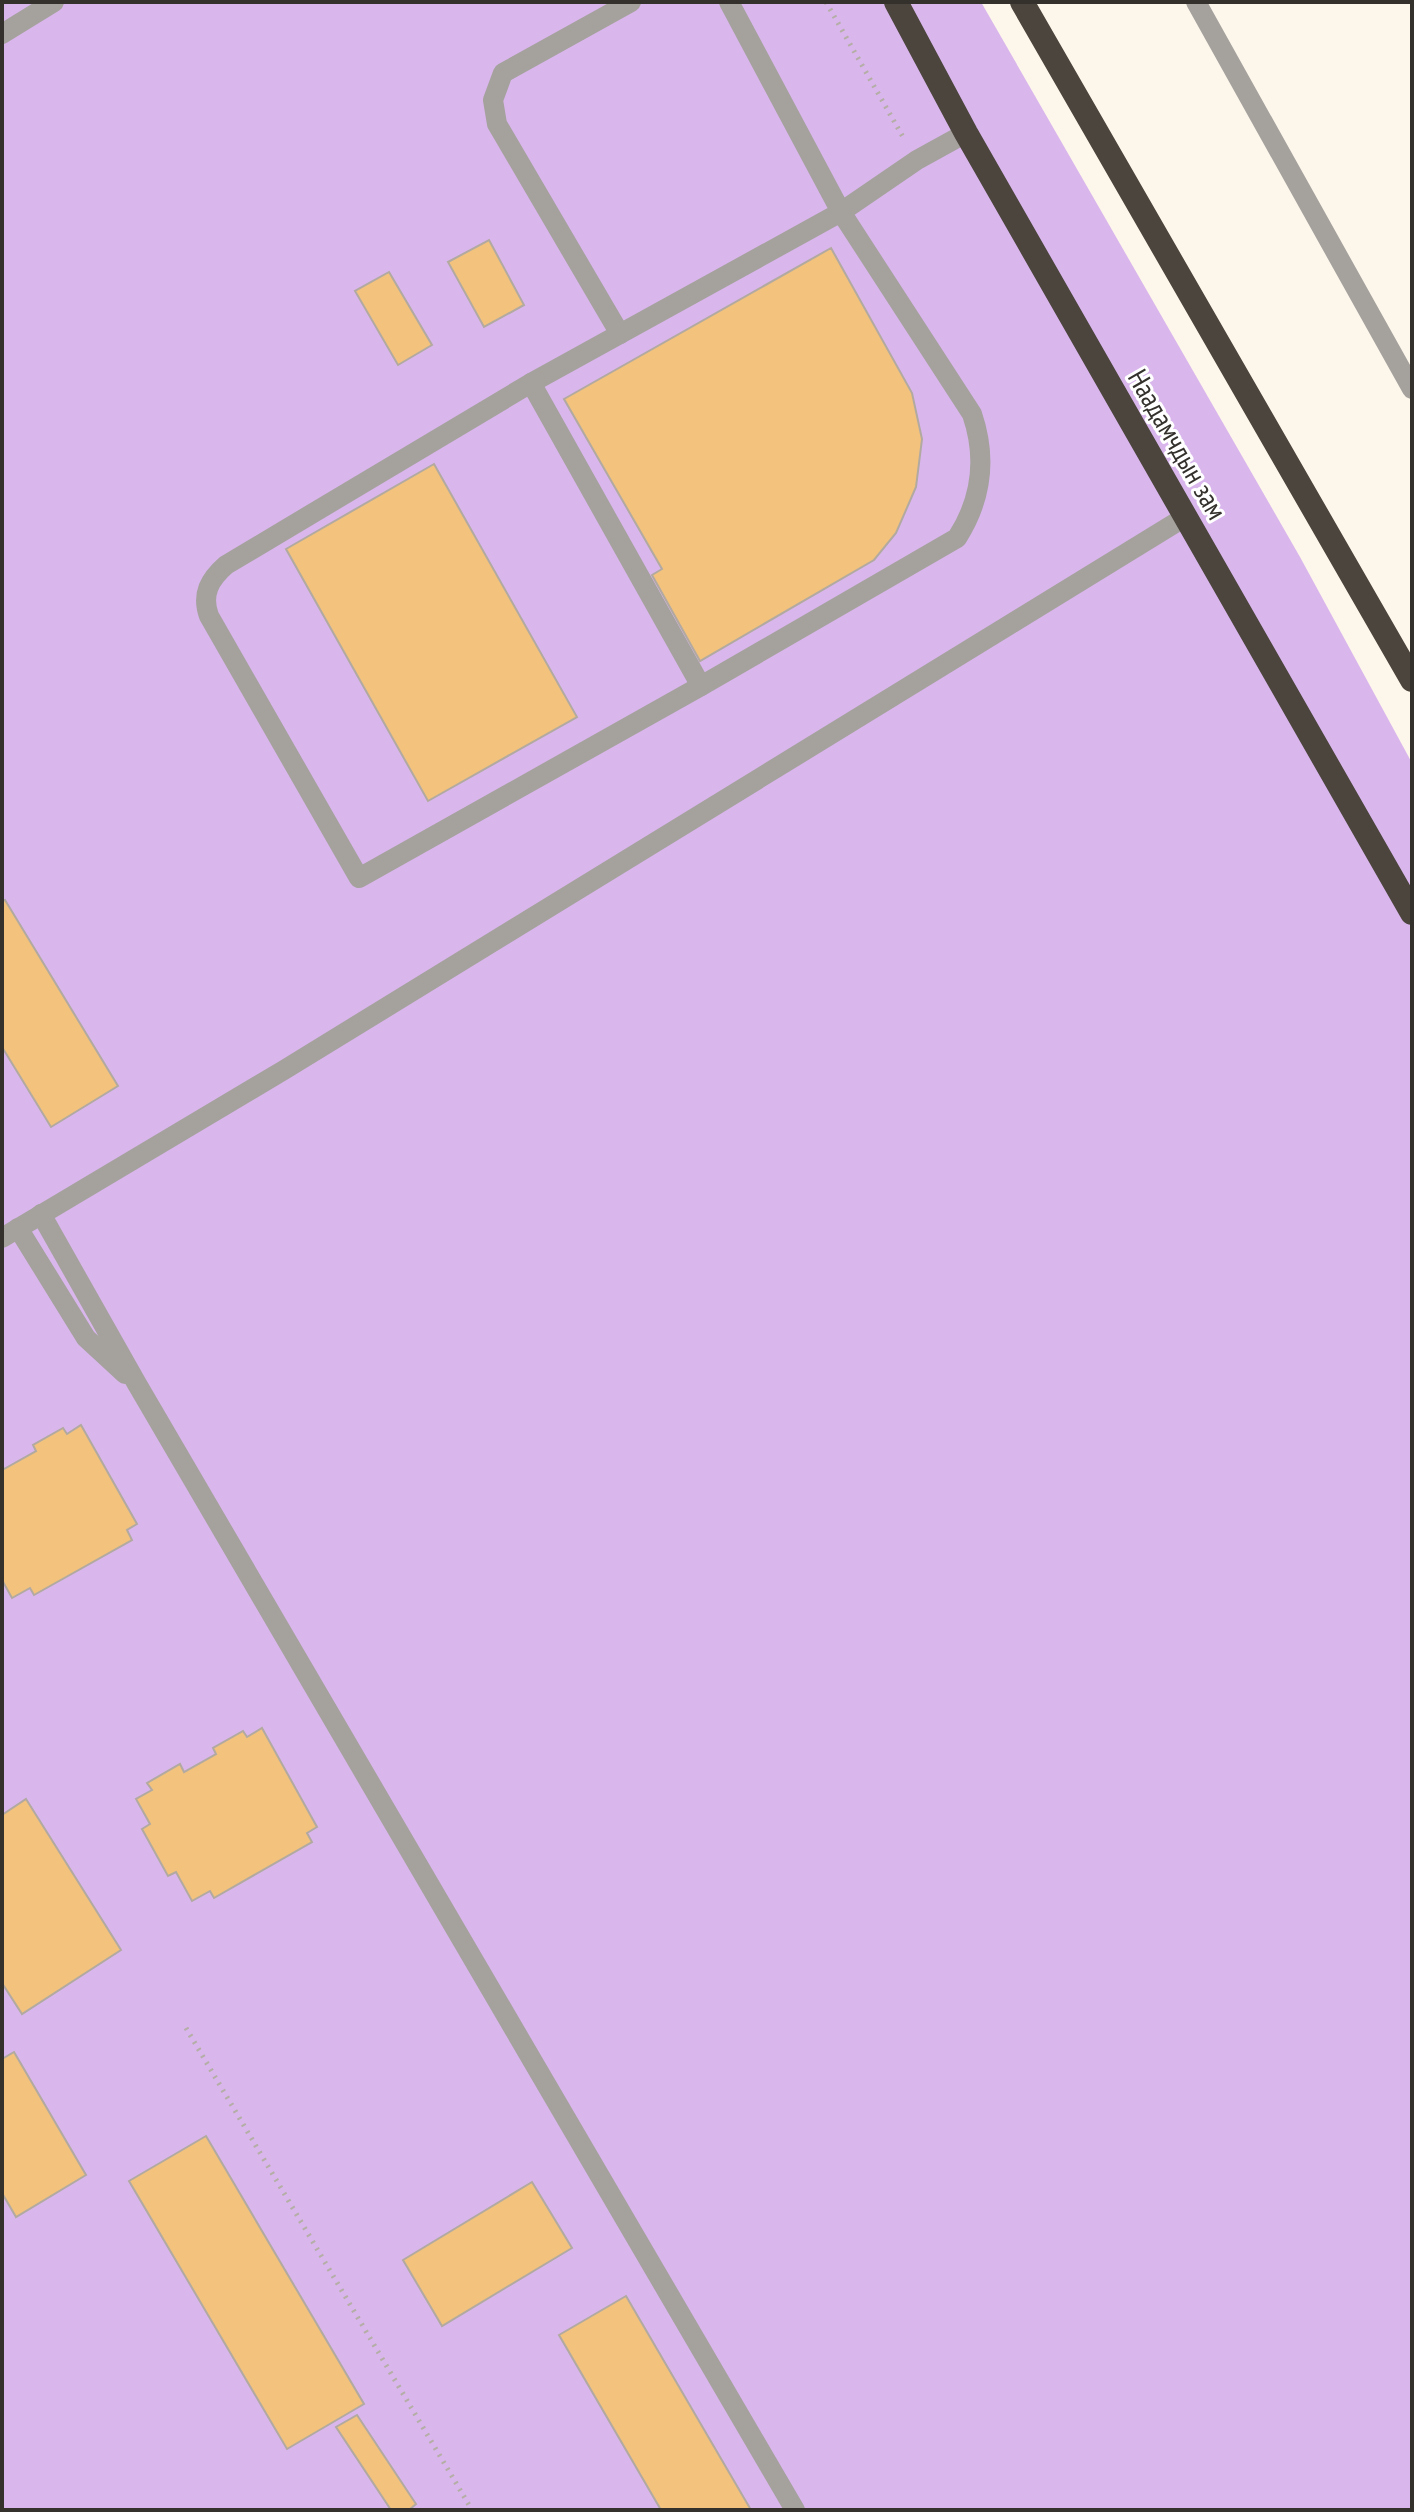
<svg xmlns="http://www.w3.org/2000/svg" width="1414" height="2512" font-family="'PT Sans Narrow',sans-serif">
<style>
.green{fill:#d9b6ec}
.building{fill:#f3c27d;stroke:#b2aaa1;stroke-width:2}
.lines{fill:none;stroke-linecap:round;stroke-linejoin:round}
.path{stroke:#b4aea6;stroke-width:5;stroke-dasharray:2 6;stroke-linecap:butt}
.minor{stroke:#a5a29e;stroke-width:20}
.highway{stroke:#4b453d;stroke-width:24}
.labels{text-anchor:middle;dominant-baseline:central;stroke-width:6;stroke-linejoin:round;paint-order:stroke}
.street-label{font-size:28px;fill:#34312d;stroke:#fff}
</style>
<rect width="100%" height="100%" fill="#fdf6eb"/>
<path class="green" d="M2 2H981L1300 557 1412 763V2510H2Z"/>
<g class="building">
<path d="M489 240 524 305 484 327 448 262Z"/>
<path d="M831 248 912 393 922 439 916 487 896 533 874 560 700 661 652 575 662 569 564 399Z"/>
<path d="M389 272 432 345 398 365 355 291Z"/>
<path d="M434 464 577 717 428 801 286 549Z"/>
<path d="M5 900 118 1086 51 1127 2 1047V901Z"/>
<path d="M81 1425 137 1524 127 1530 132 1540 34 1595 30 1588 12 1598 2 1580V1466L4 1469 36 1451 33 1445 63 1428 67 1434Z"/>
<path d="M262 1728 317 1827 307 1833 312 1842 214 1898 210 1891 192 1901 176 1872 168 1876 142 1829 150 1824 136 1799 152 1790 147 1783 180 1764 184 1772 216 1754 213 1748 243 1731 247 1737Z"/>
<path d="M26 1799 121 1950 22 2014 2 1983V1815Z"/>
<path d="M14 2052 86 2175 16 2217 2 2193V2059Z"/>
<path d="M206 2136 364 2404 287 2449 129 2181Z"/>
<path d="M532 2182 572 2248 442 2326 403 2260Z"/>
<path d="M626 2296 751 2510H661L559 2335Z"/>
<path d="M357 2415 416 2504 409 2510H391L336 2427Z"/>
</g>
<g class="lines">
<g class="path">
<path d="M826 2 903 137"/>
<path d="M186 2028 472 2510"/>
</g>
<g class="minor">
<path d="M729 2 841 212 972 414C987 458 982 499 957 538L701 686 359 878 209 616C201 594 210 579 226 565L531 383 841 212 917 160 966 133"/>
<path d="M1196 2 1412 389"/>
<path d="M2 34 54 2"/>
<path d="M620 334 497 124 493 100 503 73 631 2"/>
<path d="M531 383 701 686"/>
<path d="M41 1214 137 1384 795 2510"/>
<path d="M18 1228 86 1338 125 1374"/>
<path d="M2 1238 284 1070 1185 517"/>
</g>
<g class="highway">
<path d="M896 2 966 133 1412 913"/>
<path d="M1022 2 1412 680"/>
</g>
</g>
<g class="labels">
<g class="street-label">
<text transform="translate(1178 444) rotate(60)">Наадамчдын зам</text>
</g>
</g>
<rect width="1414" height="2512" fill="none" stroke="#34312d" stroke-width="8"/>
</svg>
